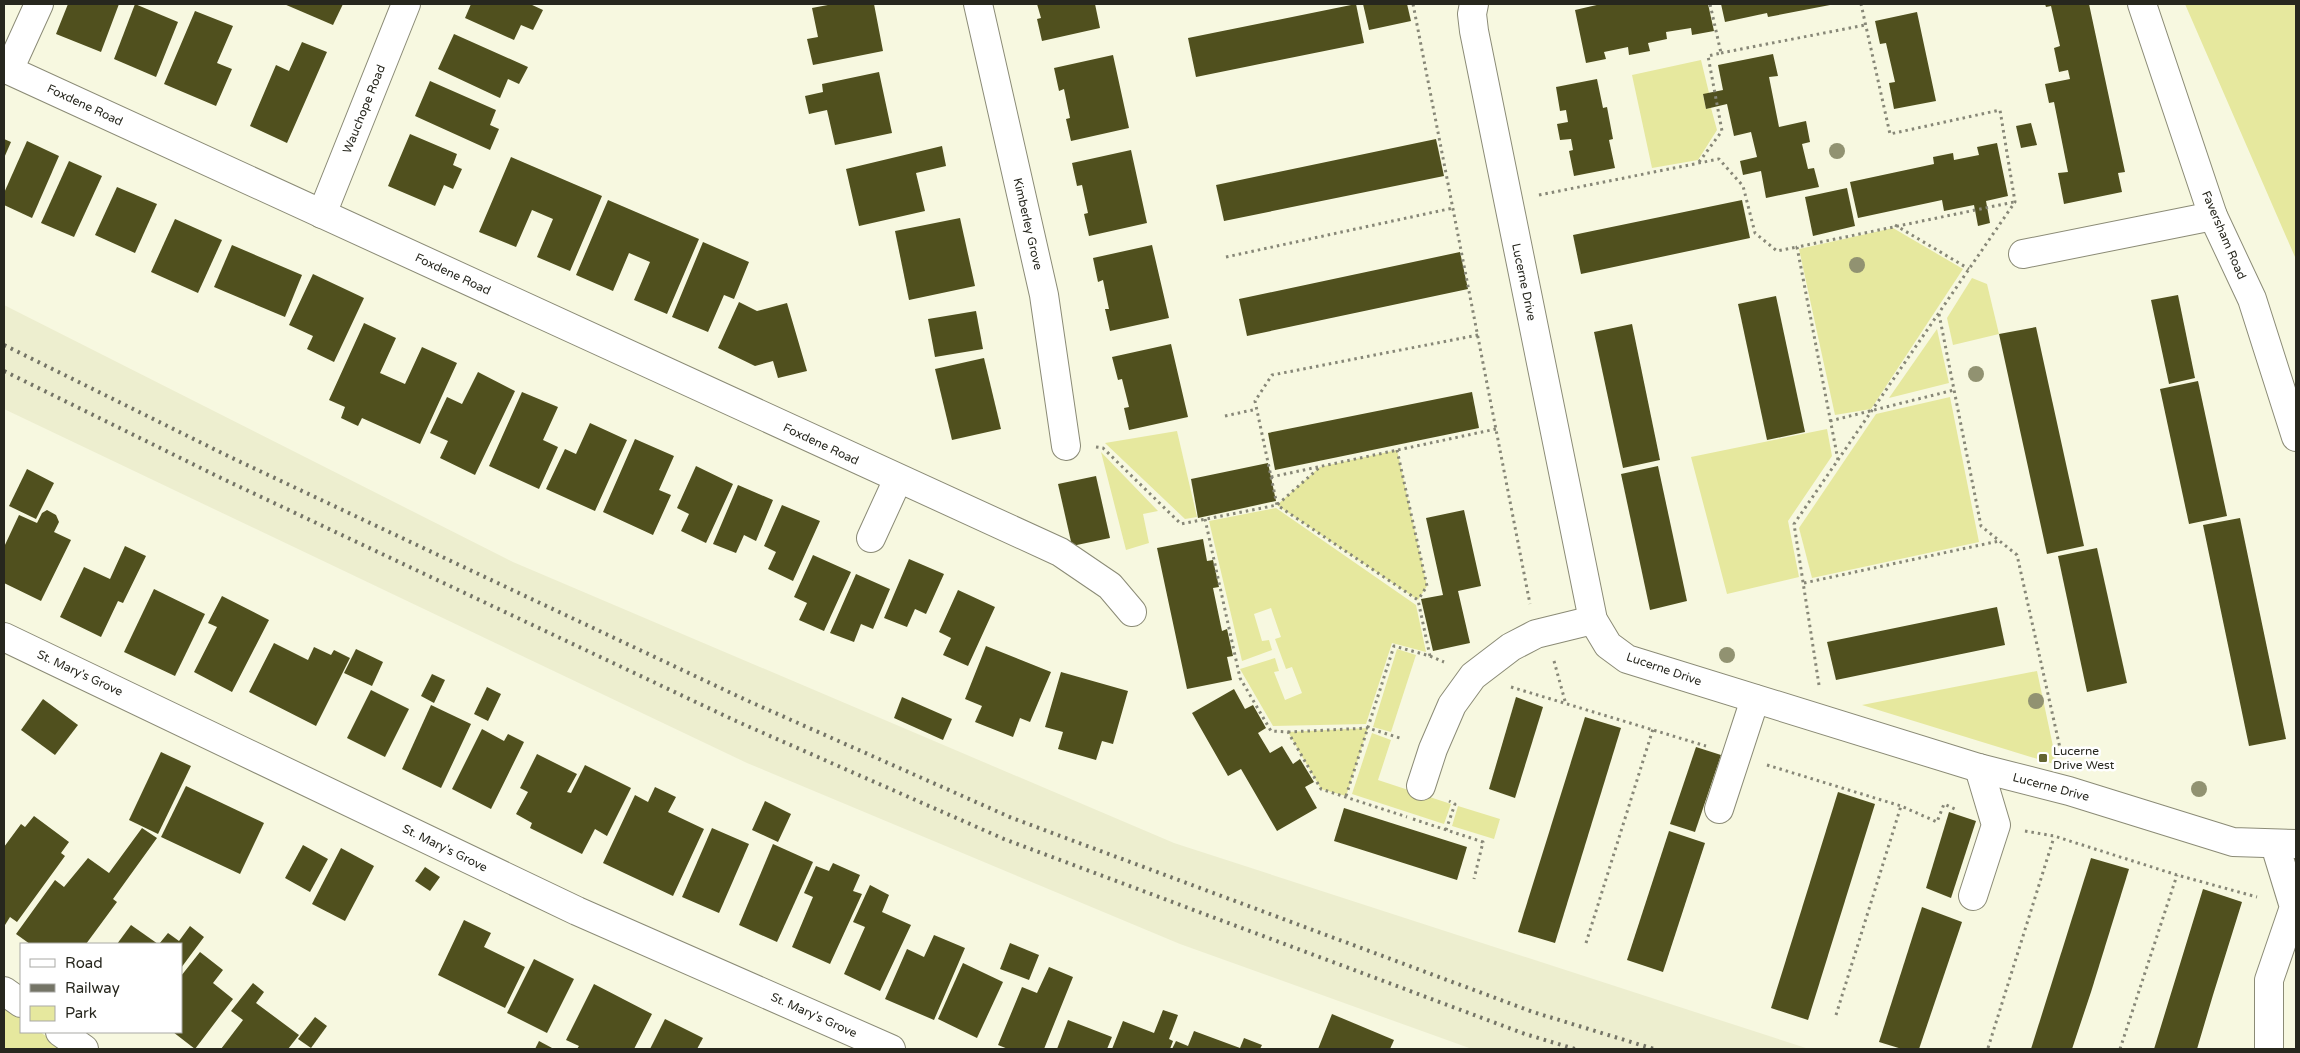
<svg xmlns="http://www.w3.org/2000/svg" width="2300" height="1053" font-family="'Varela Round',sans-serif">
<style>
.built{fill:#edeecf}
.green{fill:#e6e89e}
.building{fill:#50501e}
.lines{fill:none;stroke-linecap:round;stroke-linejoin:round}
.minor-casing{stroke:#8b8b76;stroke-width:30}
.path{stroke:#878777;stroke-width:3;stroke-dasharray:2.5 4;stroke-linecap:butt}
.minor{stroke:#fff;stroke-width:28}
.rail{stroke:#747466;stroke-width:4;stroke-dasharray:2.5 5;stroke-linecap:butt}
.tree{fill:#919271}
.poi-dot{fill:#636431;stroke:#fff;stroke-width:2}
.labels{text-anchor:middle;dominant-baseline:central;stroke-width:5;stroke-linejoin:round;paint-order:stroke}
.street-label{font-size:12px;fill:#27271e;stroke:#fff}
.poi-label{font-size:12px;fill:#27271e;stroke:#fff;text-anchor:start}
</style>
<rect width="100%" height="100%" fill="#f7f8e0"/>
<path class="built" d="M4 305 513 562 1174 843 1809 1049H1472L1180 944 747 763 4 409Z"/>
<g class="green">
<path d="M2185 4H2296V263L2295 257Z"/>
<path d="M1701 60 1709 93 1703 95 1706 109 1711 108 1717 130 1698 160 1652 168 1632 75Z"/>
<path d="M1893 228 1963 269 1871 409 1835 415 1799 249Z"/>
<path d="M1972 278 1987 284 1999 334 1953 345 1947 318Z"/>
<path d="M1937 329 1949 383 1889 398Z"/>
<path d="M1950 397 1979 542 1812 578 1799 528 1876 414Z"/>
<path d="M1827 429 1832 456 1788 521 1799 577 1727 594 1691 457Z"/>
<path d="M1177 431 1197 517 1185 519 1105 443Z"/>
<path d="M1397 450 1427 586 1418 600 1277 505 1320 467Z"/>
<path d="M1101 452 1158 511 1143 514 1149 543 1126 550Z"/>
<path d="M1276 508 1416 605 1426 652 1392 643 1366 724 1273 726 1240 669 1275 658 1279 671 1274 672 1285 700 1302 693 1292 667 1286 669 1275 639 1281 637 1271 608 1254 614 1262 641 1269 640 1272 650 1242 661 1209 521Z"/>
<path d="M1397 649 1416 655 1391 732 1373 727Z"/>
<path d="M2037 671 2057 765 1862 705Z"/>
<path d="M1368 728 1346 796 1321 789 1288 732Z"/>
<path d="M1372 733 1391 740 1378 780 1451 804 1444 824 1352 794Z"/>
<path d="M1458 806 1500 819 1494 839 1452 826Z"/>
<path d="M4 1006 21 1018V1032H40L65 1049H4Z"/>
</g>
<g class="building">
<path d="M68 4H119L101 52 56 34Z"/>
<path d="M135 4 178 22 156 77 114 59Z"/>
<path d="M284 4H343L333 25Z"/>
<path d="M471 4H530L543 10 533 30 521 25 514 40 465 18Z"/>
<path d="M833 4H874L883 51 813 65 807 39 818 37 812 8Z"/>
<path d="M1037 4H1095L1100 28 1042 41 1037 19 1041 18Z"/>
<path d="M1356 4 1364 43 1196 77 1188 38Z"/>
<path d="M1363 4H1407L1411 21 1369 30Z"/>
<path d="M1601 4H1708L1714 31 1692 35 1691 28 1666 32 1667 39 1648 43 1650 51 1629 55 1628 47 1604 52 1606 59 1586 63 1575 10Z"/>
<path d="M1721 4H1830V5L1768 17 1767 13 1725 22Z"/>
<path d="M2045 4H2089L2125 172 2118 173 2122 192 2064 204 2058 173 2068 172 2054 102 2049 103 2045 84 2070 79 2068 70 2059 72 2054 48 2060 46 2051 6 2046 7Z"/>
<path d="M195 11 233 26 217 63 232 69 216 106 164 84Z"/>
<path d="M1917 12 1936 101 1894 109 1889 83 1895 82 1886 43 1880 44 1875 21Z"/>
<path d="M454 34 528 67 519 84 508 79 500 98 438 69Z"/>
<path d="M302 42 327 52 287 143 250 126 276 65 289 71Z"/>
<path d="M1773 54 1778 76 1769 77 1779 127 1806 121 1810 142 1802 144 1808 169 1814 168 1819 187 1766 198 1761 171 1743 175 1740 161 1757 157 1751 132 1734 136 1727 104 1706 109 1703 94 1723 90 1718 65Z"/>
<path d="M1113 55 1129 128 1071 141 1066 119 1070 118 1064 89 1059 91 1054 68Z"/>
<path d="M879 72 892 133 835 145 827 110 809 114 805 96 823 92 822 84Z"/>
<path d="M1597 79 1603 108 1607 107 1613 139 1609 140 1615 168 1574 176 1569 151 1573 150 1571 139 1560 140 1557 124 1568 122 1566 110 1560 111 1556 87Z"/>
<path d="M430 81 496 110 490 125 499 129 490 150 415 116Z"/>
<path d="M2031 123 2037 145 2021 148 2016 126Z"/>
<path d="M410 134 457 154 453 165 462 169 453 189 444 185 435 206 388 186Z"/>
<path d="M4 139 11 142 4 158Z"/>
<path d="M1436 139 1444 176 1224 221 1216 185Z"/>
<path d="M27 141 59 156 32 218 4 205V193Z"/>
<path d="M1997 143 2008 196 1986 201 1990 223 1978 226 1974 205 1944 211 1942 200 1858 218 1850 182 1934 164 1933 157 1953 153 1954 160 1979 155 1977 147Z"/>
<path d="M942 146 946 166 916 173 925 211 859 226 846 169Z"/>
<path d="M1131 150 1147 223 1089 236 1084 214 1088 213 1082 185 1077 186 1072 163Z"/>
<path d="M511 157 602 196 570 271 537 257 553 219 532 210 516 247 479 232Z"/>
<path d="M69 161 102 176 74 237 41 223Z"/>
<path d="M117 187 157 204 135 253 95 235Z"/>
<path d="M1847 188 1855 226 1813 236 1805 197Z"/>
<path d="M608 200 699 239 667 314 634 300 650 262 629 253 613 291 576 275Z"/>
<path d="M1742 200 1750 238 1581 274 1573 235Z"/>
<path d="M960 218 975 286 909 300 895 231Z"/>
<path d="M175 219 222 240 198 293 151 272Z"/>
<path d="M703 242 749 262 734 299 724 295 708 332 672 317Z"/>
<path d="M232 245 302 275 285 317 214 287Z"/>
<path d="M1152 245 1169 318 1110 331 1105 309H1109L1103 280 1098 282 1093 258Z"/>
<path d="M1460 252 1468 289 1247 336 1239 299Z"/>
<path d="M313 274 364 298 334 362 307 349 313 336 289 325Z"/>
<path d="M2178 295 2195 378 2169 384 2151 300Z"/>
<path d="M1776 296 1805 432 1767 440 1738 304Z"/>
<path d="M739 302 757 311 787 303 807 371 778 378 773 361 755 366 718 348Z"/>
<path d="M976 311 983 349 935 357 928 319Z"/>
<path d="M364 323 396 338 380 373 405 384 422 347 457 363 420 444 362 418 358 426 341 418 345 407 329 400Z"/>
<path d="M1632 324 1660 460 1623 468 1594 332Z"/>
<path d="M2036 327 2084 546 2047 554 1999 334Z"/>
<path d="M1171 344 1188 417 1129 430 1124 408 1129 407 1122 379 1118 380 1112 357Z"/>
<path d="M984 358 1001 429 952 440 935 369Z"/>
<path d="M478 372 515 391 475 475 440 458 448 441 430 433 447 397 462 404Z"/>
<path d="M2198 381 2227 516 2189 524 2160 389Z"/>
<path d="M522 392 558 407 543 440 558 447 539 489 489 466Z"/>
<path d="M1472 392 1479 428 1275 470 1268 433Z"/>
<path d="M590 423 627 440 595 511 546 489 565 449 576 454Z"/>
<path d="M635 439 674 456 659 490 671 495 653 535 603 512Z"/>
<path d="M1268 463 1276 501 1198 518 1191 479Z"/>
<path d="M696 466 733 484 706 543 681 531 689 514 677 508Z"/>
<path d="M1658 466 1687 601 1650 610 1621 474Z"/>
<path d="M27 469 54 483 36 519 9 506Z"/>
<path d="M1096 476 1110 538 1072 546 1058 484Z"/>
<path d="M738 485 773 500 756 541 744 535 736 553 713 544Z"/>
<path d="M782 505 820 521 793 581 768 569 776 552 764 546Z"/>
<path d="M47 510 56 515 59 522 54 532 71 540 41 601 4 583V547L19 515 37 523 42 513Z"/>
<path d="M1464 510 1481 586 1458 591 1470 643 1433 651 1421 599 1443 595 1426 518Z"/>
<path d="M2240 518 2286 739 2249 746 2203 525Z"/>
<path d="M1203 539 1207 561 1213 560 1219 587 1213 588 1222 631 1227 629 1233 656 1227 657 1232 680 1187 689 1157 548Z"/>
<path d="M125 546 146 556 123 603 118 601 101 637 60 617 84 567 110 579Z"/>
<path d="M2097 548 2127 683 2087 692 2058 556Z"/>
<path d="M813 555 851 572 824 631 799 620 807 603 794 597Z"/>
<path d="M909 559 944 574 926 614 915 609 907 627 884 618Z"/>
<path d="M856 574 890 589 873 629 861 624 854 642 830 633Z"/>
<path d="M154 589 205 614 175 676 124 652Z"/>
<path d="M958 590 995 607 968 666 943 655 951 638 939 632Z"/>
<path d="M222 596 269 620 232 692 194 672 217 627 208 623Z"/>
<path d="M1997 607 2005 645 1836 680 1827 642Z"/>
<path d="M274 643 308 660 314 647 331 655 334 650 350 658 316 726 249 692Z"/>
<path d="M986 646 1051 672 1030 722 1020 718 1013 737 975 722 982 706 965 699Z"/>
<path d="M356 649 383 662 372 686 344 673Z"/>
<path d="M1061 672 1128 691 1113 744 1102 741 1096 760 1058 749 1063 732 1045 727Z"/>
<path d="M432 674 445 680 434 703 421 696Z"/>
<path d="M487 687 501 694 488 721 474 714Z"/>
<path d="M1234 689 1245 709 1253 705 1266 728 1258 733 1270 753 1282 746 1293 764 1300 759 1314 782 1305 787 1317 808 1277 831 1241 769 1228 776 1192 713Z"/>
<path d="M371 690 409 709 385 757 347 738Z"/>
<path d="M902 697 952 719 943 740 894 718Z"/>
<path d="M1516 697 1543 707 1515 798 1489 789Z"/>
<path d="M43 699 78 725 55 755 21 730Z"/>
<path d="M431 705 471 724 441 788 402 769Z"/>
<path d="M1585 717 1621 728 1555 943 1518 932Z"/>
<path d="M482 729 504 741 508 734 524 742 491 809 452 789Z"/>
<path d="M1696 747 1721 755 1695 832 1670 824Z"/>
<path d="M161 752 191 766 158 834 129 820Z"/>
<path d="M537 754 577 774 567 792 571 793 585 765 631 788 607 836 595 829 582 854 530 828 532 823 516 814 528 792 520 788Z"/>
<path d="M186 786 264 823 240 874 161 837Z"/>
<path d="M655 787 676 797 668 812 704 829 673 896 603 863 635 795 648 802Z"/>
<path d="M1838 792 1875 804 1808 1020 1771 1008Z"/>
<path d="M765 801 791 814 778 842 752 830Z"/>
<path d="M1344 808 1467 847 1457 880 1334 841Z"/>
<path d="M1949 812 1976 821 1951 898 1926 888Z"/>
<path d="M34 816 69 842 61 853 65 856 17 922 10 917 5 925 4 847 21 824 25 827Z"/>
<path d="M142 828 157 838 113 899 117 902 86 944H30L16 934 55 880 64 887 88 858 109 873Z"/>
<path d="M712 828 749 844 719 913 682 897Z"/>
<path d="M1669 831 1705 843 1663 972 1627 960Z"/>
<path d="M773 844 813 862 777 942 739 925Z"/>
<path d="M303 845 328 859 310 892 285 878Z"/>
<path d="M341 848 374 866 345 921 312 904Z"/>
<path d="M2091 858 2129 869 2091 992 2072 1049H2031Z"/>
<path d="M833 863 860 875 853 891 862 894 830 964 792 947 813 897 804 893 816 866 829 871Z"/>
<path d="M425 867 440 877 430 891 415 881Z"/>
<path d="M870 885 889 895 882 912 911 925 880 991 844 974 865 927 853 922Z"/>
<path d="M2203 889 2242 902 2213 995 2197 1049H2154Z"/>
<path d="M1922 907 1962 922 1919 1049H1902L1879 1042Z"/>
<path d="M464 920 491 933 484 947 525 967 505 1008 438 975Z"/>
<path d="M131 925 158 944H117Z"/>
<path d="M190 926 204 937 181 968V944H159L168 933 179 941Z"/>
<path d="M934 935 965 948 934 1020 885 999 907 949 924 957Z"/>
<path d="M1010 943 1039 955 1029 980 1000 969Z"/>
<path d="M200 952 223 970 213 983 233 999 195 1049 173 1032H181V976Z"/>
<path d="M534 959 574 979 547 1033 507 1013Z"/>
<path d="M963 963 1003 982 977 1038 938 1019Z"/>
<path d="M1049 967 1073 977 1044 1049H1008L998 1045 1022 987 1037 993Z"/>
<path d="M253 983 264 992 256 1003 299 1035 288 1049H221L243 1020 231 1011Z"/>
<path d="M594 984 652 1014 634 1049H577L579 1046 566 1040Z"/>
<path d="M1163 1010 1178 1015 1169 1039 1173 1041 1170 1049H1112L1123 1021 1154 1033Z"/>
<path d="M1332 1014 1394 1040 1390 1049H1318Z"/>
<path d="M315 1017 327 1026 311 1048 298 1039Z"/>
<path d="M665 1019 703 1038 697 1049H650Z"/>
<path d="M1068 1020 1112 1037 1107 1049H1057Z"/>
<path d="M1194 1031 1240 1048 1244 1038 1262 1045 1260 1049H1172L1176 1041 1188 1046Z"/>
<path d="M539 1041 552 1048 551 1049H535Z"/>
</g>
<g class="lines">
<defs>
<g id="minor">
<path d="M978 4 1044 295 1066 446"/>
<path d="M1474 4 1472 14 1474 31 1593 620 1608 645 1627 659 1979 768 2069 791 2233 842 2296 844"/>
<path d="M2142 4 2213 216 2252 299 2296 437"/>
<path d="M4 68 1060 552 1110 586 1132 612"/>
<path d="M9 70 39 4"/>
<path d="M322 214 406 4"/>
<path d="M2023 254 2213 216"/>
<path d="M871 538 898 479"/>
<path d="M4 637 577 911 891 1049"/>
<path d="M1421 786 1433 749 1452 705 1473 676 1511 647 1536 634 1593 620"/>
<path d="M1719 809 1755 699"/>
<path d="M1973 896 1996 825 1979 768"/>
<path d="M4 991 21 1003"/>
<path d="M60 1032 84 1049"/>
<path d="M2269 1049V980L2294 907 2275 845"/>
</g>
</defs>
<use href="#minor" class="minor-casing"/>
<g class="path">
<path d="M1413 4 1530 604"/>
<path d="M1721 53 1865 25"/>
<path d="M1699 162 1722 131 1708 56 1721 53 1710 4"/>
<path d="M1539 195 1719 159 1743 186 1755 233 1777 251 1797 247"/>
<path d="M1895 225 1969 269"/>
<path d="M1226 257 1453 208"/>
<path d="M1939 314 1981 526 2017 555 2062 757"/>
<path d="M1225 416 1257 409"/>
<path d="M1830 421 1954 390"/>
<path d="M1096 447 1103 448 1181 524 1277 505 1320 467"/>
<path d="M1397 450 1427 586 1418 600"/>
<path d="M1838 460 1797 247 2014 202"/>
<path d="M1271 477 1496 429"/>
<path d="M1205 519 1240 678 1271 731 1288 732 1321 789 1407 817"/>
<path d="M1804 583 1999 541"/>
<path d="M1430 656 1418 600 1277 505 1255 401 1272 375 1478 335"/>
<path d="M1554 661 1565 701"/>
<path d="M1819 685 1794 524 2015 202 2000 110 1890 134 1861 4"/>
<path d="M1511 687 1706 746"/>
<path d="M1288 732 1368 728 1403 739"/>
<path d="M1767 765 1901 806 1937 822 1944 804 1957 810"/>
<path d="M1346 796 1394 646 1430 656 1444 662"/>
<path d="M1413 819 1483 842 1474 879"/>
<path d="M1446 830 1455 804 1449 801"/>
<path d="M2025 831 2054 836 2177 875 2257 897"/>
<path d="M1586 943 1653 729"/>
<path d="M1836 1015 1901 806"/>
<path d="M1988 1048 2054 837"/>
<path d="M2120 1049 2177 875"/>
</g>
<use href="#minor" class="minor"/>
<g class="rail">
<path d="M4 345 230 457 746 700 1012 818 1533 1012 1654 1049"/>
<path d="M4 371 221 478 736 721 1004 839 1525 1034 1575 1049"/>
</g>
</g>
<g class="tree">
<circle cx="1837" cy="151" r="8"/>
<circle cx="1857" cy="265" r="8"/>
<circle cx="1976" cy="374" r="8"/>
<circle cx="1727" cy="655" r="8"/>
<circle cx="2036" cy="701" r="8"/>
<circle cx="2199" cy="789" r="8"/>
</g>
<rect class="poi-dot" x="2038" y="753" width="10" height="10" rx="2.5"/>
<g class="labels">
<g class="street-label">
<text transform="translate(85 105) rotate(25)">Foxdene Road</text>
<text transform="translate(364 109) rotate(-68)">Wauchope Road</text>
<text transform="translate(1028 224) rotate(77)">Kimberley Grove</text>
<text transform="translate(2224 235) rotate(67)">Faversham Road</text>
<text transform="translate(453 274) rotate(25)">Foxdene Road</text>
<text transform="translate(1524 282) rotate(78)">Lucerne Drive</text>
<text transform="translate(821 444) rotate(25)">Foxdene Road</text>
<text transform="translate(1664 669) rotate(19)">Lucerne Drive</text>
<text transform="translate(80 673) rotate(25)">St. Mary's Grove</text>
<text transform="translate(2051 787) rotate(15)">Lucerne Drive</text>
<text transform="translate(445 848) rotate(26)">St. Mary's Grove</text>
<text transform="translate(814 1015) rotate(24)">St. Mary's Grove</text>
</g>
<g class="poi-label">
<text x="2053" y="751">Lucerne<tspan x="2053" dy="14">Drive West</tspan></text>
</g>
</g>
<rect width="2300" height="1053" fill="none" stroke="#27271e" stroke-width="10"/>
<rect x="20" y="943" width="162" height="90" fill="#ffffff" stroke="#a9a9a5"/>
<rect x="30" y="959" width="25" height="8" fill="#ffffff" stroke="#a9a9a5"/>
<text x="65" y="968" font-size="15" fill="#27271e">Road</text>
<rect x="30" y="984" width="25" height="8" fill="#747466" stroke="#a9a9a5"/>
<text x="65" y="993" font-size="15" fill="#27271e">Railway</text>
<rect x="30" y="1006" width="25" height="15" fill="#e6e89e" stroke="#a9a9a5"/>
<text x="65" y="1018" font-size="15" fill="#27271e">Park</text>
</svg>
